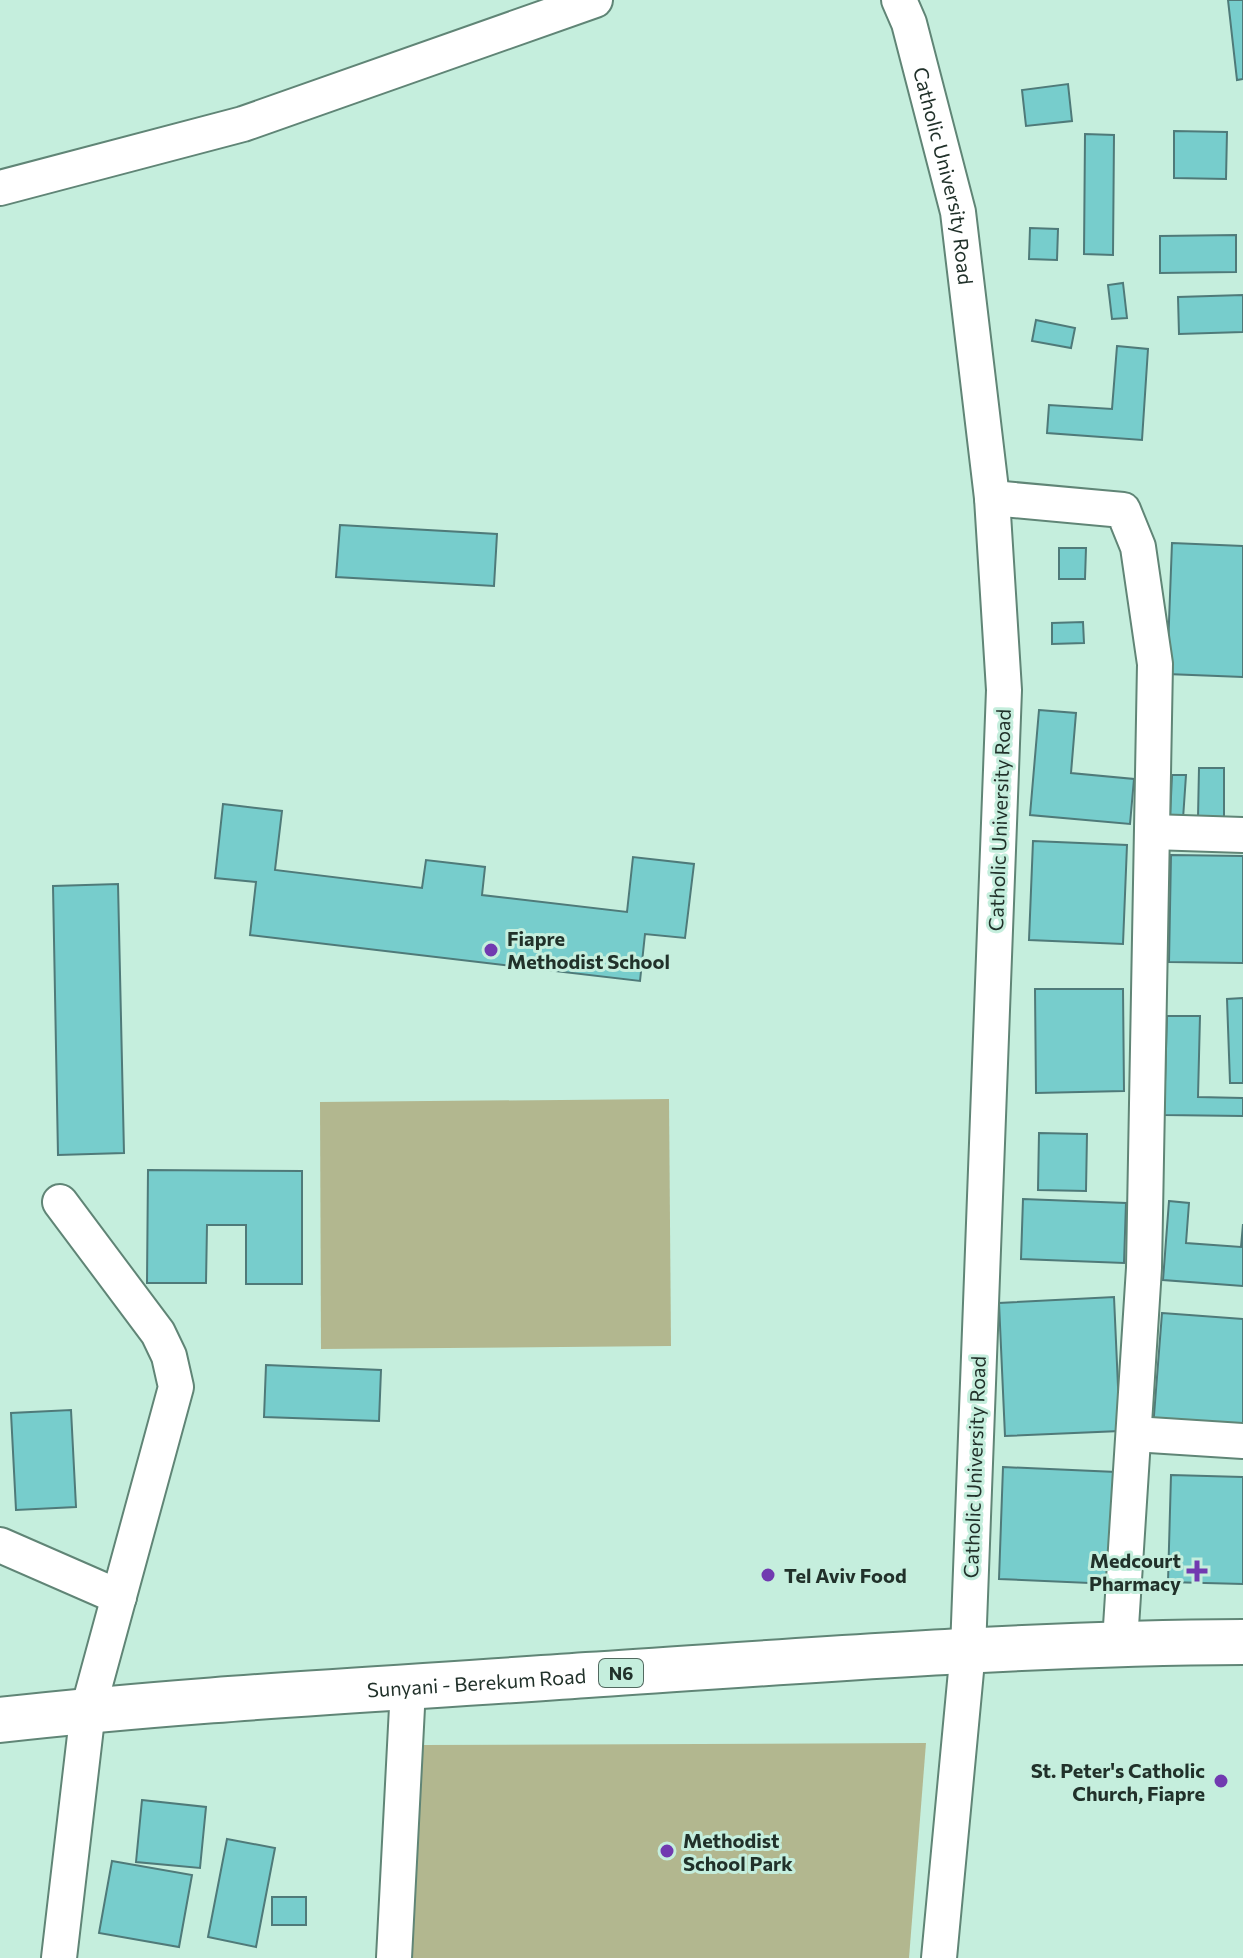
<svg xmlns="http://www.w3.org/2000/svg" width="1243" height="1958" font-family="Commissioner,sans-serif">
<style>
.green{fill:#b2b78f}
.building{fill:#77cdcc;stroke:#4f7a79;stroke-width:2}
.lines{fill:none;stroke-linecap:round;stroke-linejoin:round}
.minor-casing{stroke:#608576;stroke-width:38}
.major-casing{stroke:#608576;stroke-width:48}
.minor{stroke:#fff;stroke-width:34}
.major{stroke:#fff;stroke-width:44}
.poi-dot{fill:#713ab0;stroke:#c5eedd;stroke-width:3}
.labels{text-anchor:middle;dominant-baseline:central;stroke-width:6;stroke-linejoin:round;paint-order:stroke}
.shield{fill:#c5eedd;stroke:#526a60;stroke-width:2}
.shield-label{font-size:18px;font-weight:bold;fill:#21312a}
.street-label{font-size:20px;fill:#21312a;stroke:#c5eedd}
.poi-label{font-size:20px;font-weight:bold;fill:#21312a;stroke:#c5eedd;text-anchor:start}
</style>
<rect width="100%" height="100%" fill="#c5eedd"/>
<g class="green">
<path d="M669 1099 671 1346 321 1349 320 1102Z"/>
<path d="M926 1743 909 1958H411L423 1745Z"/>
</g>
<g class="building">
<path d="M1228 0H1243V79L1237 80Z"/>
<path d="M1068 84 1072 121 1026 126 1022 90Z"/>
<path d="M1174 131 1227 132 1226 179 1174 178Z"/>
<path d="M1085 134 1114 135 1113 255 1084 254Z"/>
<path d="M1030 228 1058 229 1057 260 1029 259Z"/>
<path d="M1236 235V272L1160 273V236Z"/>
<path d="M1123 283 1127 318 1112 319 1108 285Z"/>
<path d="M1243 295V332L1179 334 1178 297Z"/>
<path d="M1036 320 1075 328 1071 348 1032 341Z"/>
<path d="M1117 346 1148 349 1142 440 1047 433 1049 405 1112 409Z"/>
<path d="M340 525 497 534 494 586 336 577Z"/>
<path d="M1172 543 1243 546V677L1167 674Z"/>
<path d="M1059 548H1086L1085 579H1059Z"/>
<path d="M1083 622 1084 643 1052 644V623Z"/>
<path d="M1039 710 1076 713 1071 773 1134 779 1130 824 1030 815Z"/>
<path d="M1199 768H1224V818H1198Z"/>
<path d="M1172 775H1186L1183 819 1170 818Z"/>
<path d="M223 804 282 811 275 870 422 888 426 860 485 867 482 895 627 912 633 857 694 864 685 938 645 934 640 981 250 935 256 882 215 878Z"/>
<path d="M1033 841 1127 845 1123 944 1029 940Z"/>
<path d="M1171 855 1243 856V963L1169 962Z"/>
<path d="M118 884 124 1153 58 1155 53 886Z"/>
<path d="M1035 989H1123L1124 1091 1036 1093Z"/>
<path d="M1243 998V1083H1230L1227 999Z"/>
<path d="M1167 1016H1200L1198 1097 1243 1098V1116L1164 1115Z"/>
<path d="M1039 1133 1087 1134 1086 1191 1038 1190Z"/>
<path d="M148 1170 302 1171V1284H246V1225H207L206 1283H147Z"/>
<path d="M1023 1199 1126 1203 1124 1263 1021 1259Z"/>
<path d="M1169 1201 1189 1203 1186 1243 1241 1247 1243 1224V1286L1163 1280Z"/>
<path d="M1114 1297 1120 1431 1005 1436 999 1303Z"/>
<path d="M1162 1313 1243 1319V1434L1153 1428Z"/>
<path d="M266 1365 381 1370 379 1421 264 1417Z"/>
<path d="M71 1410 76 1507 16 1510 11 1413Z"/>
<path d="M1003 1467 1116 1472 1112 1584 999 1579Z"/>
<path d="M1171 1475 1243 1477V1584L1168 1582Z"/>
<path d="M142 1800 206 1807 200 1868 136 1862Z"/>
<path d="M227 1839 275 1848 256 1947 208 1937Z"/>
<path d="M112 1861 192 1875 179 1947 99 1933Z"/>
<rect x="272" y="1897" width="34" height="28"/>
</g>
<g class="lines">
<defs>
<g id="minor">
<path id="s1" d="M899 0 909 23 958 212 992 498 1004 690 968 1650 939 1958"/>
<path d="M0 188 243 124 595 0"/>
<path d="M992 498 1123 510 1138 547 1155 664 1144 1268 1120 1642"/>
<path d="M1152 832 1243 835"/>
<path d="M1134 1434 1243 1441"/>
<path d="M0 1545 119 1597"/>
<path d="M59 1958 88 1710 176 1387 169 1356 158 1333 60 1202"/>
<path d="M394 1958 408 1688"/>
</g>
<g id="major">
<path id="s2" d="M0 1720C195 1698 391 1689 587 1675 805 1661 1024 1643 1243 1642"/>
</g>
</defs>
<use href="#minor" class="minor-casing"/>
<use href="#major" class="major-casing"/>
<use href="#minor" class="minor"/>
<use href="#major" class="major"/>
</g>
<g class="poi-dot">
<circle cx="491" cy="950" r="8"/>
<path d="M1193 1559h8v8h8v8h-8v8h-8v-8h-8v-8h8z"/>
<circle cx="768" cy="1575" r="8"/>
<circle cx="1221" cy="1781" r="8"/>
<circle cx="667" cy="1851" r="8"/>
</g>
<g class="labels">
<rect class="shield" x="599" y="1659" width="44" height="28" rx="6"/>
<g class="shield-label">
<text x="621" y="1673">N6</text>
</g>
<g class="street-label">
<text stroke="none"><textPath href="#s1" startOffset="182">Catholic University Road</textPath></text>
<text transform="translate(999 820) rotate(-88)">Catholic University Road</text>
<text transform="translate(974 1467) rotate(-88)">Catholic University Road</text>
<text stroke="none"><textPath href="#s2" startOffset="478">Sunyani - Berekum Road</textPath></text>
</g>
<g class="poi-label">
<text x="507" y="938">Fiapre<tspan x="507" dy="23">Methodist School</tspan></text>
<text x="1181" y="1560" text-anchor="end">Medcourt<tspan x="1181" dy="23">Pharmacy</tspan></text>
<text x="784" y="1575">Tel Aviv Food</text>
<text x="1205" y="1770" text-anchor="end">St. Peter's Catholic<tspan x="1205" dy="23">Church, Fiapre</tspan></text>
<text x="683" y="1840">Methodist<tspan x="683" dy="23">School Park</tspan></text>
</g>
</g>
</svg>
